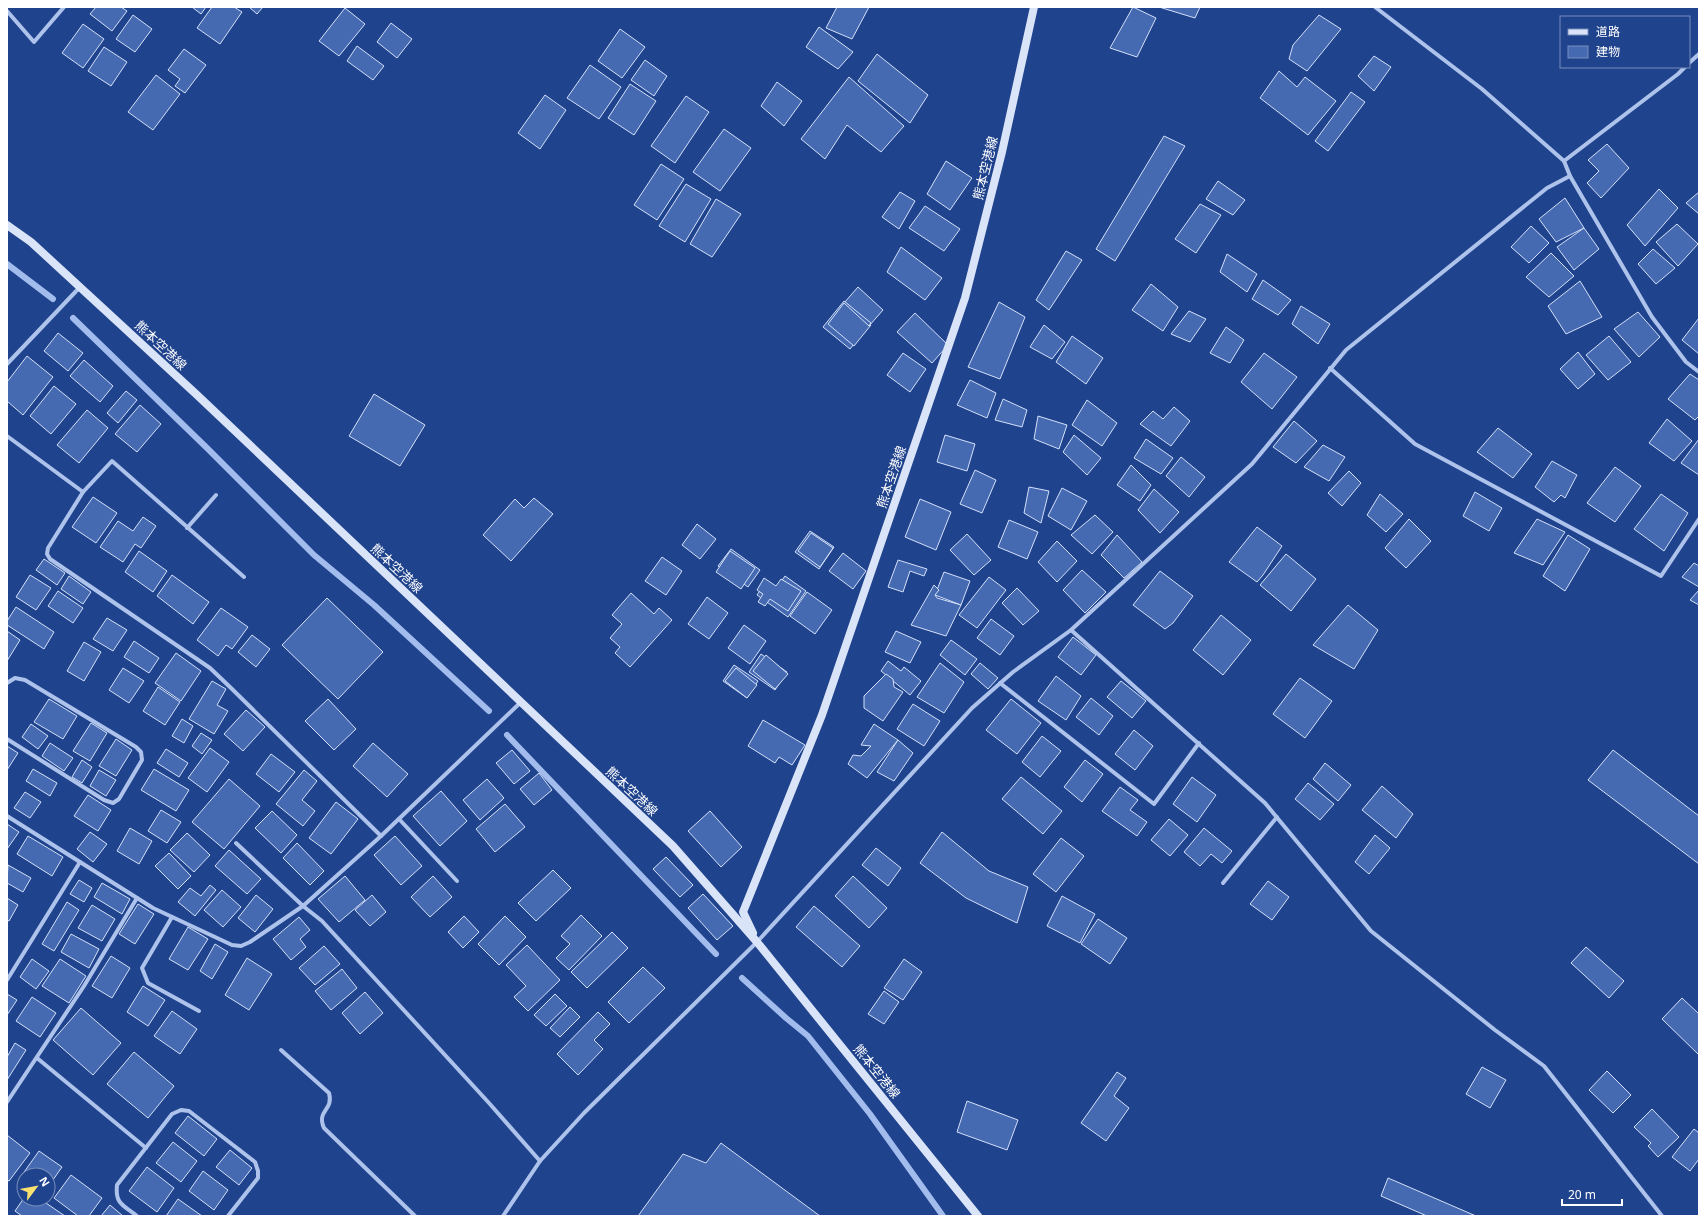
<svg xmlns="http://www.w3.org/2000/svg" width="1706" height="1223" font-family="'Noto Sans','Noto Sans JP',sans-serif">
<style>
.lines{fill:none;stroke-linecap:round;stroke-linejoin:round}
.stream{stroke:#a2bced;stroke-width:6}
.building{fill:#456ab2;stroke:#d3e0f9}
.minor{stroke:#aec3ec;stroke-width:4}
.secondary{stroke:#dae4f9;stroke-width:8}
.labels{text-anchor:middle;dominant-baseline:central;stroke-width:3;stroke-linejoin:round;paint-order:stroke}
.street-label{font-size:13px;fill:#fff;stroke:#20438d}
</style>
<rect width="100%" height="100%" fill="#20438d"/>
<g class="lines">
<g class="stream">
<path d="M7 264 53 299"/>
<path d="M73 318 208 449 314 555 374 605 489 711"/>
<path d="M507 735 716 954"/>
<path d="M742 978 786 1018 808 1036 870 1114 943 1216"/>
</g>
</g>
<g class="building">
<path d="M96 7H121L127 11 112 31 90 14Z"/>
<path d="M192 7H206L201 14Z"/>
<path d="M212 7H234L242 12 220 44 197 28Z"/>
<path d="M249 7H263L257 14Z"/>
<path d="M837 7H869L852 39 826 28Z"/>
<path d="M1133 7 1156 18 1137 57 1110 48Z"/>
<path d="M1159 7H1200L1195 18Z"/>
<path d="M345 8 365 24 339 56 319 41Z"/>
<path d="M133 15 152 29 135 52 116 39Z"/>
<path d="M1319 15 1341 29 1307 71 1289 59 1293 45Z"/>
<path d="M391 23 412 39 397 58 377 42Z"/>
<path d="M83 24 104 39 83 68 62 53Z"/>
<path d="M819 27 853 52 838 69 806 47Z"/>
<path d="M620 29 645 47 622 78 598 61Z"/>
<path d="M357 46 384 66 373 80 347 61Z"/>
<path d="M104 47 127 62 111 86 88 71Z"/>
<path d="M184 49 206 65 185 93 175 86 180 79 168 70Z"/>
<path d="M877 54 928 95 910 123 858 81Z"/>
<path d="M1374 56 1391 67 1374 91 1358 76Z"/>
<path d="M645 60 667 76 654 96 631 80Z"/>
<path d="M590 65 621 87 599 119 567 98Z"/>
<path d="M1279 71 1297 87 1305 77 1336 101 1308 135 1260 98Z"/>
<path d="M156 75 180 94 153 130 128 112Z"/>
<path d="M849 77 904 126 881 152 847 125 825 159 801 139Z"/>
<path d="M777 82 802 101 784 126 761 106Z"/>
<path d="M630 84 656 101 634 135 608 118Z"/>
<path d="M1351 92 1365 102 1328 151 1315 141Z"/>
<path d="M545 95 566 110 540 149 518 133Z"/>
<path d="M686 96 709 112 675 163 651 146Z"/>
<path d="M724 129 751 148 720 191 693 172Z"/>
<path d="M1164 136 1185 146 1115 261 1096 249Z"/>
<path d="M1607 144 1629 168 1601 198 1587 183 1599 171 1588 160Z"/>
<path d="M946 161 972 178 950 210 927 194Z"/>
<path d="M661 164 684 179 657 220 634 205Z"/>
<path d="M1218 181 1245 200 1233 215 1206 199Z"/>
<path d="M686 184 711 199 685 242 659 226Z"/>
<path d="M1659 189 1678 208 1645 246 1627 225Z"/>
<path d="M900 192 915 201 899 229 882 217Z"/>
<path d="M1699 192V214L1686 203Z"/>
<path d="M1565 198 1584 228 1556 242 1539 219Z"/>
<path d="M716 199 741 214 712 257 690 244Z"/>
<path d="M1200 204 1221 215 1196 253 1175 239Z"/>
<path d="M925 206 960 229 944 251 909 228Z"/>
<path d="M1677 224 1698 244 1678 266 1656 242Z"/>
<path d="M1531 226 1549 243 1529 263 1511 247Z"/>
<path d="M1584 228 1599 249 1574 270 1557 247Z"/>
<path d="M901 247 942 278 925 300 887 272Z"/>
<path d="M1653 249 1675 268 1656 284 1638 264Z"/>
<path d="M1066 251 1082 260 1049 310 1036 300Z"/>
<path d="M1551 253 1574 276 1549 297 1526 277Z"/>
<path d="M1227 254 1257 274 1247 292 1220 272Z"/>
<path d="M1263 280 1291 300 1278 315 1252 299Z"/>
<path d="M1580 281 1602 317 1566 334 1548 306Z"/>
<path d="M1151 284 1178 307 1163 331 1132 310Z"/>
<path d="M858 287 883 310 869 326 844 303Z"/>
<path d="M844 301 871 323 850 349 823 327Z"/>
<path d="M999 302 1025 317 1000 379 968 367Z"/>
<path d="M844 303 869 326 871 325 854 346 828 324Z"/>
<path d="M1301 306 1330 324 1318 344 1292 324Z"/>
<path d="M1189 311 1206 319 1190 342 1171 334Z"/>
<path d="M1638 312 1660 337 1639 357 1614 329Z"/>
<path d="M915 313 948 345 932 363 897 332Z"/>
<path d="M1699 318V354L1682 340Z"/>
<path d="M1044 325 1065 342 1052 359 1030 347Z"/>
<path d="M1226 327 1244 340 1230 363 1210 353Z"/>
<path d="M58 333 83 353 68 371 44 351Z"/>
<path d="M1072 336 1103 358 1086 384 1056 362Z"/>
<path d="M1609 336 1631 362 1608 380 1586 355Z"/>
<path d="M1578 352 1595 374 1578 389 1560 369Z"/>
<path d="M903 353 926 369 910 392 887 375Z"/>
<path d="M1264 353 1297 377 1272 409 1241 382Z"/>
<path d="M27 356 53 377 23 415 7 401V382Z"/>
<path d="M84 360 113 386 100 402 70 376Z"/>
<path d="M1690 374 1699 380V416L1695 420 1668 399Z"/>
<path d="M970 380 996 393 987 418 957 405Z"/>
<path d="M54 386 76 404 51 434 30 416Z"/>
<path d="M126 391 137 400 118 423 107 413Z"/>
<path d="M374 394 425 425 400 466 349 436Z"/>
<path d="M1003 399 1027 410 1022 427 995 420Z"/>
<path d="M1087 400 1117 423 1102 446 1072 425Z"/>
<path d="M140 405 161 424 137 452 115 434Z"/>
<path d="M1174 407 1190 421 1171 446 1140 424 1153 411 1163 419Z"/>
<path d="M87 410 108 428 79 463 57 445Z"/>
<path d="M1038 416 1067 425 1059 449 1034 439Z"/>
<path d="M1667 419 1692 441 1674 461 1649 443Z"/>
<path d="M1294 421 1317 441 1296 463 1273 447Z"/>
<path d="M1498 428 1532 454 1513 478 1477 452Z"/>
<path d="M945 435 975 444 967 471 937 462Z"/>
<path d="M1074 435 1101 458 1087 475 1063 452Z"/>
<path d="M1146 439 1173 458 1161 474 1134 458Z"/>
<path d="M1699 439V475L1681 463Z"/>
<path d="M1323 445 1345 457 1329 481 1304 467Z"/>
<path d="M1181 457 1205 477 1189 497 1166 476Z"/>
<path d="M1552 461 1577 475 1565 498 1561 495 1554 502 1535 487Z"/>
<path d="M1131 465 1151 485 1140 501 1117 485Z"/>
<path d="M1615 467 1641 486 1615 522 1587 503Z"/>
<path d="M975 470 996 480 982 513 960 504Z"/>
<path d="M1349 471 1361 483 1342 506 1328 493Z"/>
<path d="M1029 487 1049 491 1041 523 1024 513Z"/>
<path d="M1062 488 1087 501 1071 530 1048 516Z"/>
<path d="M1154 489 1179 512 1160 533 1138 510Z"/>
<path d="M1475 492 1502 508 1489 531 1463 516Z"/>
<path d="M1380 494 1403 514 1386 532 1367 515Z"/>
<path d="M1661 494 1688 513 1664 551 1634 529Z"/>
<path d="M93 497 117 513 96 543 72 527Z"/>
<path d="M534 498 553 514 511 561 483 535 515 499 524 508Z"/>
<path d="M920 499 951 512 936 550 905 537Z"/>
<path d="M1095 515 1113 532 1092 554 1071 535Z"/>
<path d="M143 517 156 526 141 548 135 544 123 562 100 547 118 521 133 531Z"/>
<path d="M1409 519 1431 541 1406 568 1385 548Z"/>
<path d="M1537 519 1565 532 1543 565 1514 553Z"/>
<path d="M1009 520 1038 532 1027 559 998 547Z"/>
<path d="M697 524 716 539 700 559 682 545Z"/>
<path d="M1257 527 1282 546 1263 575 1257 582 1229 562Z"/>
<path d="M810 531 834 547 819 569 795 552Z"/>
<path d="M811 533 833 548 820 567 798 551Z"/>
<path d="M967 534 991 560 974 575 950 550Z"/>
<path d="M1117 535 1142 562 1124 578 1101 555Z"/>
<path d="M1568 535 1590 549 1565 591 1543 576Z"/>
<path d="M1057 541 1077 561 1057 582 1038 562Z"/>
<path d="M731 549 760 570 748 587 718 566Z"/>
<path d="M139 551 167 571 153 592 125 572Z"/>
<path d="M730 551 755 568 741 589 716 572Z"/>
<path d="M843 553 866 571 853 589 829 571Z"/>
<path d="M1286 554 1316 579 1291 611 1260 585Z"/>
<path d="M662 557 682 571 666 595 645 581Z"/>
<path d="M44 559 65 573 57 585 36 570Z"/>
<path d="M898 560 927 569 924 576 910 571 903 592 888 587Z"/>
<path d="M1694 563 1699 566V587L1682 577Z"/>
<path d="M1082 570 1106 592 1085 613 1063 590Z"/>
<path d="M1160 571 1193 596 1173 623 1165 629 1133 605Z"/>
<path d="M944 572 970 581 961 605 935 595Z"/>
<path d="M30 575 51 588 36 610 16 597Z"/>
<path d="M172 575 209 602 193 624 157 596Z"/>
<path d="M69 576 91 592 83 604 61 589Z"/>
<path d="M785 576 806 591 788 617 757 595 766 582 776 589Z"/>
<path d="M989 577 1006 590 977 628 959 615Z"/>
<path d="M764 578 776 586 781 579 801 591 788 611 770 599 765 606 758 602 763 594 757 590Z"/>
<path d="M934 585 939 590 935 595 937 598 961 605 946 636 911 625Z"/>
<path d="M1017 588 1039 611 1023 625 1002 603Z"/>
<path d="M1699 590V605L1690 600Z"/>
<path d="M58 591 83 608 73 623 48 606Z"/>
<path d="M807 592 832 610 815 634 790 616Z"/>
<path d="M631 593 654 614 659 608 672 620 630 667 615 653 620 647 610 638 622 624 612 615Z"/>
<path d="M707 597 728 613 709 639 688 624Z"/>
<path d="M327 598 383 652 338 699 282 645Z"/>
<path d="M1348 605 1378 630 1354 669 1313 645Z"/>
<path d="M16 607 54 632 44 649 7 625V621Z"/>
<path d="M221 608 248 627 232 649 226 645 218 656 197 640Z"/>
<path d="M1221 615 1251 640 1223 675 1193 650Z"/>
<path d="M107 618 127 630 113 651 93 639Z"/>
<path d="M991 619 1014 636 1000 655 977 638Z"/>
<path d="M744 625 766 641 750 664 728 648Z"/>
<path d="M7 631 20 640 7 661Z"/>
<path d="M896 631 921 642 910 663 885 652Z"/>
<path d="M252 635 270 649 256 667 238 652Z"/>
<path d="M1073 637 1096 655 1081 675 1058 657Z"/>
<path d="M951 640 977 659 965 675 940 655Z"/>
<path d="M134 641 159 658 149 673 124 657Z"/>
<path d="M84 642 101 652 84 681 67 671Z"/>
<path d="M176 653 201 671 181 701 155 683Z"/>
<path d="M761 654 787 672 775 690 749 672Z"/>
<path d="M766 655 788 674 775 689 753 671Z"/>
<path d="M888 661 901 671 904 667 921 681 910 695 881 671Z"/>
<path d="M940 663 964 682 944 713 917 697Z"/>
<path d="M980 663 998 678 988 689 971 674Z"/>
<path d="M734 665 758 681 747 698 723 681Z"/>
<path d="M123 668 144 681 129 703 109 690Z"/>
<path d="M736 668 757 685 747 698 725 681Z"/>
<path d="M886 674 893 679 894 687 903 692 883 721 864 708V696Z"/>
<path d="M1056 676 1081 696 1066 720 1038 701Z"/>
<path d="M1300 678 1332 701 1305 738 1273 714Z"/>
<path d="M212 681 226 689 217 705 228 711 214 734 189 719Z"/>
<path d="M1121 681 1146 701 1132 718 1107 697Z"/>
<path d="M158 687 180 702 165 725 143 711Z"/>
<path d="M1091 698 1113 716 1099 735 1076 717Z"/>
<path d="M49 699 77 716 63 739 34 722Z"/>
<path d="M328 699 356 729 334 750 305 721Z"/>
<path d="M1011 699 1041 723 1017 754 986 730Z"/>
<path d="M913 704 940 721 924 746 897 729Z"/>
<path d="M246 710 265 727 243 751 224 734Z"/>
<path d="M182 719 193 726 184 743 172 736Z"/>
<path d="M763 720 805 745 792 765 779 757 775 763 748 746Z"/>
<path d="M91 723 107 733 90 761 73 751Z"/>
<path d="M31 724 48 736 38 749 22 737Z"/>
<path d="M874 724 898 740 867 778 848 764 853 755 861 756 871 746 861 745Z"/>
<path d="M1134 730 1153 746 1135 770 1115 754Z"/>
<path d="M201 733 212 740 202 754 192 746Z"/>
<path d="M1042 736 1061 751 1040 777 1022 762Z"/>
<path d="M116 739 132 750 116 776 99 766Z"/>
<path d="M898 740 913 753 894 781 877 772Z"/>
<path d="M50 743 73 758 64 771 42 756Z"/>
<path d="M373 743 408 774 387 797 353 766Z"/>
<path d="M7 746 18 753 7 770Z"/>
<path d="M210 748 229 762 207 792 188 778Z"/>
<path d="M166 749 188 763 179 777 157 763Z"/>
<path d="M512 750 530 771 514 784 496 763Z"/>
<path d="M1613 750 1699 816V864L1588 780Z"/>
<path d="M271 754 295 772 279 792 256 774Z"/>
<path d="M82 760 92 767 82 783 72 777Z"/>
<path d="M1085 760 1103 774 1082 802 1064 787Z"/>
<path d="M1325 763 1351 785 1338 801 1313 779Z"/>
<path d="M33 769 57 783 50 796 26 781Z"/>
<path d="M154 769 189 790 176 811 141 790Z"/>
<path d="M99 770 116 780 106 796 90 786Z"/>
<path d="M304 770 317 781 302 800 315 811 303 826 276 804Z"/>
<path d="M539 773 552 790 534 805 520 789Z"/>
<path d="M1021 777 1062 811 1043 834 1002 799Z"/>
<path d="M1192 777 1216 795 1197 822 1173 804Z"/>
<path d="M229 779 260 806 224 849 192 822Z"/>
<path d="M487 779 504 798 480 820 463 800Z"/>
<path d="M1308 783 1334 804 1320 820 1295 799Z"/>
<path d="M1382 786 1413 814 1396 838 1362 810Z"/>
<path d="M1120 787 1138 800 1130 810 1147 822 1137 836 1102 811Z"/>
<path d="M441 791 467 821 440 846 413 816Z"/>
<path d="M25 792 41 802 30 818 14 808Z"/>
<path d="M88 795 111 810 98 831 74 816Z"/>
<path d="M336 802 358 819 331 854 309 838Z"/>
<path d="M505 804 525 827 495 852 476 829Z"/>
<path d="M161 810 181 822 167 843 148 831Z"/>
<path d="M272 811 297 835 281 853 255 828Z"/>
<path d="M710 811 742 847 721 867 688 831Z"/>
<path d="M1169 819 1188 835 1170 856 1151 840Z"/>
<path d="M7 824 19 832 7 849Z"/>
<path d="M130 828 152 841 139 864 117 851Z"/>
<path d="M1204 828 1232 851 1222 863 1211 854 1200 866 1184 852Z"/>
<path d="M90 832 107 844 93 862 77 849Z"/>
<path d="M942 832 989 871 1028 887 1017 923 966 898 920 863Z"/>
<path d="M187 833 210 855 194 872 170 850Z"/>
<path d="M1375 835 1390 848 1369 874 1355 862Z"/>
<path d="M28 836 63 857 52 876 17 854Z"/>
<path d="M395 836 422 866 401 885 374 855Z"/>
<path d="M1061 838 1084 856 1056 892 1033 874Z"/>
<path d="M297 843 324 871 310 885 283 858Z"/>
<path d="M876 848 901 868 888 886 862 865Z"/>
<path d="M229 850 261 879 247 894 215 866Z"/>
<path d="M169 853 191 876 178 889 155 866Z"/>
<path d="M666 857 693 885 680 897 653 869Z"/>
<path d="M8 865 31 878 23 892 7 883Z"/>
<path d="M553 870 571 888 536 921 518 903Z"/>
<path d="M345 876 365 900 339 922 318 899Z"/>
<path d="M433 876 452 897 430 917 411 897Z"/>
<path d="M853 876 887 908 869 928 835 896Z"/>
<path d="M79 880 92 888 84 902 70 894Z"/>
<path d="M1268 881 1289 897 1272 920 1250 904Z"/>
<path d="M102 883 130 899 122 914 94 897Z"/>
<path d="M210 885 216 890 195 916 178 902 190 888 201 896Z"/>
<path d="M222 890 241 907 223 927 204 910Z"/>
<path d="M703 894 733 926 717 940 688 908Z"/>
<path d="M256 895 273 909 255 932 238 918Z"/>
<path d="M372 895 386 912 370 926 355 910Z"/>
<path d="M1062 896 1095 914 1080 943 1047 926Z"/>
<path d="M7 898 18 905 9 921 7 920Z"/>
<path d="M67 902 79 910 54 951 42 944Z"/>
<path d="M138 904 154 914 135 944 119 934Z"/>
<path d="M92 905 115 919 102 941 78 928Z"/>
<path d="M814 906 860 946 842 967 796 927Z"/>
<path d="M581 915 602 936 569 970 556 958 570 944 561 936Z"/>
<path d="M464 916 479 932 463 948 448 932Z"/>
<path d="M505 916 526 937 499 965 478 944Z"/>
<path d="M299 917 310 930 300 939 306 947 291 960 273 939Z"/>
<path d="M1098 919 1127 938 1110 964 1081 944Z"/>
<path d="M188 927 208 939 188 970 169 959Z"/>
<path d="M612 932 628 948 587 988 571 972Z"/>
<path d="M71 934 99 949 89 968 61 952Z"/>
<path d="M215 944 228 952 212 979 200 971Z"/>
<path d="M527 945 560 980 528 1011 514 997 526 986 506 965Z"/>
<path d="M324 946 340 964 315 985 299 968Z"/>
<path d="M1586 947 1624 981 1609 998 1571 963Z"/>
<path d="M111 956 130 968 112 998 92 986Z"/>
<path d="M247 958 272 974 249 1010 225 995Z"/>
<path d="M32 959 49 971 36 989 20 977Z"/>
<path d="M60 959 86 976 69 1003 42 986Z"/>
<path d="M904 959 922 972 903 1000 884 988Z"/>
<path d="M643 967 665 988 629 1023 608 1002Z"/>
<path d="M342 969 357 988 331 1010 315 991Z"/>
<path d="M143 986 165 1000 148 1026 127 1012Z"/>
<path d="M884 991 899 1002 884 1024 868 1014Z"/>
<path d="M365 992 383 1013 360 1034 342 1013Z"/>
<path d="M7 994 17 1000 7 1015Z"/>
<path d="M555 994 567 1006 546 1026 534 1015Z"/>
<path d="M32 997 56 1013 40 1037 16 1021Z"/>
<path d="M1682 998 1699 1014V1055L1662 1019Z"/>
<path d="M570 1007 580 1017 560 1037 550 1028Z"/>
<path d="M81 1008 121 1043 93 1075 53 1040Z"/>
<path d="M172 1011 197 1029 180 1054 154 1036Z"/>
<path d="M598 1012 610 1024 594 1040 603 1049 578 1075 557 1054Z"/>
<path d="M15 1043 26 1050 7 1080V1057Z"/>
<path d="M134 1052 174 1086 148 1118 107 1084Z"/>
<path d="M1482 1067 1506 1080 1490 1108 1466 1094Z"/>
<path d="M1607 1071 1631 1095 1613 1113 1589 1090Z"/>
<path d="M1117 1072 1126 1078 1114 1096 1129 1108 1106 1141 1081 1123Z"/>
<path d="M967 1101 1018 1120 1007 1150 957 1132Z"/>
<path d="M1652 1109 1679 1137 1658 1157 1648 1146 1651 1143 1634 1127Z"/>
<path d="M188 1116 217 1139 204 1156 175 1133Z"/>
<path d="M1694 1129 1699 1133V1159L1690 1171 1672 1157Z"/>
<path d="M7 1135 30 1153 9 1181 7 1180Z"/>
<path d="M173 1142 197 1161 181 1182 156 1163Z"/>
<path d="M721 1143 820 1216H638L683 1154 706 1163Z"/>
<path d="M230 1150 252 1168 239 1185 216 1167Z"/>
<path d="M39 1151 62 1167 48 1187V1175H22Z"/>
<path d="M147 1167 174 1188 157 1212 129 1191Z"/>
<path d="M203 1171 228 1190 214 1210 189 1191Z"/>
<path d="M71 1175 102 1198 89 1216H78L54 1198Z"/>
<path d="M1388 1178 1476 1216H1427L1381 1196Z"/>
<path d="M24 1198 40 1199 65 1216H22L15 1211Z"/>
<path d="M178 1199 202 1216H166Z"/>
<path d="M110 1205 123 1216H101Z"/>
</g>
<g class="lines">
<g class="minor">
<path d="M1375 7 1482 89 1564 161 1570 176 1652 317 1686 362 1699 372"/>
<path d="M7 11 34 42 64 7"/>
<path d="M1689 63 1699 54"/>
<path d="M1564 161 1678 74 1685 67"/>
<path d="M7 364 80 287"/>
<path d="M1330 368 1415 444 1661 576 1699 519"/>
<path d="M7 436 83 492 48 548 47 554 50 559 210 668 231 688 381 836"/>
<path d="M83 492 112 461 244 577"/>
<path d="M187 528 216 495"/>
<path d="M1071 630 1265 803 1371 931 1495 1030 1544 1066 1662 1216"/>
<path d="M7 683 15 678 25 680 136 747 141 752 142 760 119 799 113 803 104 800 7 739"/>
<path d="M1000 683 1154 804 1199 743"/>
<path d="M7 816 153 908 232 945 241 946 250 942 303 906 322 921 489 1103 540 1161"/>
<path d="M399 819 457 881"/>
<path d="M236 843 303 906 381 836 521 702"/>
<path d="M1223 883 1277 817"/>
<path d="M172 917 142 968 148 983 199 1011"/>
<path d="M7 980 80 862"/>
<path d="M281 1050 329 1093C334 1111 316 1110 324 1128L415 1216"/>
<path d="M37 1058 146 1148"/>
<path d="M7 1102 84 986 137 898"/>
<path d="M137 1216C123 1205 115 1204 117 1185L172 1114 181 1110 189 1111 255 1162 258 1171V1178L228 1216"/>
<path d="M503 1216 540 1161 584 1113 757 942 972 708 1013 672 1071 630 1252 464 1346 350 1547 188 1570 176"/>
</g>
<g class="secondary">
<path d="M7 225 31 242 196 394 673 846 757 942 978 1216"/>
<path d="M753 933 743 912 822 715 965 298 1002 152 1034 7"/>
</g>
</g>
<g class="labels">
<g class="street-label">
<text transform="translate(985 168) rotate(-76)">熊本空港線</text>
<text transform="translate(161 345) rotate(43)">熊本空港線</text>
<text transform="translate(891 477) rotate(-71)">熊本空港線</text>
<text transform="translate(397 568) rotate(43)">熊本空港線</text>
<text transform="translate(632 791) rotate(43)">熊本空港線</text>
<text transform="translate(877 1071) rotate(51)">熊本空港線</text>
</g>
</g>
<rect width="1706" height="1223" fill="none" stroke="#ffffff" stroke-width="16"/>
<rect x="1560" y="16" width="130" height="52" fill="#20438d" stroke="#798ebb"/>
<rect x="1568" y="29" width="20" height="6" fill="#dae4f9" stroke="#798ebb"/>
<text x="1596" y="36" font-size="12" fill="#ffffff">道路</text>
<rect x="1568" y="46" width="20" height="12" fill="#456ab2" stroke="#798ebb"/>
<text x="1596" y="56" font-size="12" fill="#ffffff">建物</text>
<g transform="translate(36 1187) rotate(58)"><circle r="19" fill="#20438d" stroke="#798ebb"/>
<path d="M0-3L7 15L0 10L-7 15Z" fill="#f9e16f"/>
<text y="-6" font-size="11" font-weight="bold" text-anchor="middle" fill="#ffffff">N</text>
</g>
<path d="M1562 1199v6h60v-6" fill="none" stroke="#ffffff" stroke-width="2"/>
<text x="1568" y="1199" font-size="12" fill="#ffffff" stroke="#20438d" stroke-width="3" paint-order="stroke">20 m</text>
</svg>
